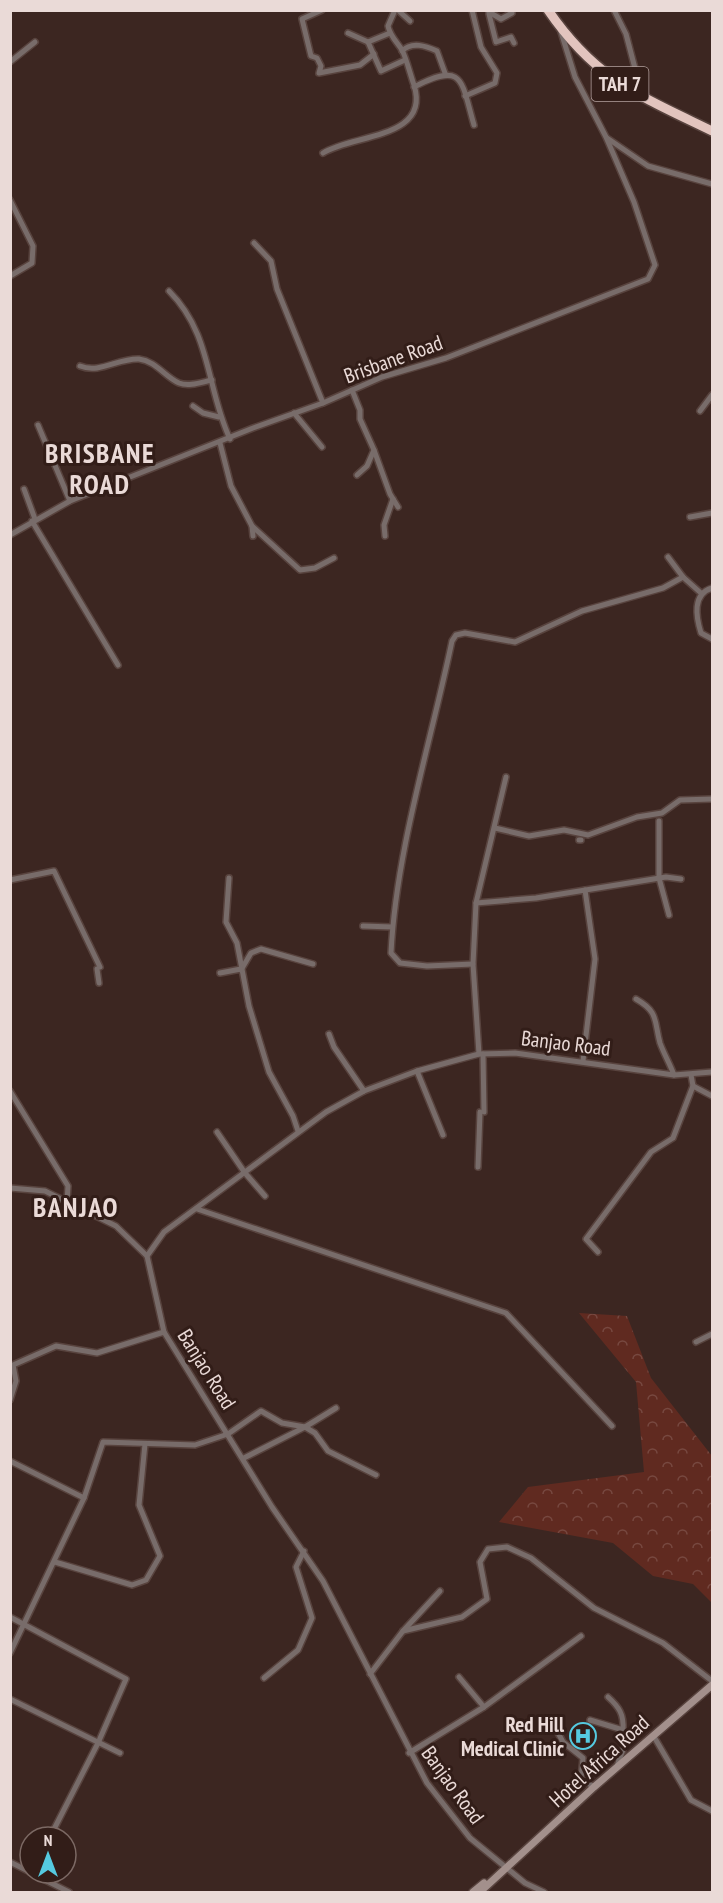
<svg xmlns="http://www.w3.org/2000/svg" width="723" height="1903" font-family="'PT Sans Narrow',sans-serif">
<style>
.forest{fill:url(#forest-crowns)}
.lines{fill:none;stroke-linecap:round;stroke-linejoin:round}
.street-casing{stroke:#58433e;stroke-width:8}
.secondary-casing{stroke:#58433e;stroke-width:10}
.highway-casing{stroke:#58433e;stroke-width:12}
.street{stroke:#786c6a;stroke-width:5}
.secondary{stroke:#a3908c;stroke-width:7}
.highway{stroke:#e2c4be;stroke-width:9}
.labels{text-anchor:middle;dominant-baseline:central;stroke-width:6;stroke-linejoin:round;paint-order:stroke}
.shield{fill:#321d18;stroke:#b3a19e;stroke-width:1.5}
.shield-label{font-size:20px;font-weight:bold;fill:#eadad7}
.street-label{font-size:21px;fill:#eadad7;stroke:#321d18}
.poi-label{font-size:21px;font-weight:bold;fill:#eadad7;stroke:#321d18;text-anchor:end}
.district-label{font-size:27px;font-weight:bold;letter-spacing:1.5px;fill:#eadad7;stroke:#321d18}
</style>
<defs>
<pattern id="forest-crowns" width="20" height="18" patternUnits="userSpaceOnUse" patternTransform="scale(1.5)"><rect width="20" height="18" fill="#602a20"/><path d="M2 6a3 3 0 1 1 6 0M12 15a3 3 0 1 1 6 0" fill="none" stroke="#774840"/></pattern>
</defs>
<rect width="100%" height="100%" fill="#3c2621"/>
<path class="forest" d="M579 1313 627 1316 651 1378 712 1456V1603L693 1584 653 1576 613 1543 499 1522 528 1487 644 1472 636 1382Z"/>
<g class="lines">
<defs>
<g id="street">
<path d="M322 10 302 19 311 56 317 58 321 66 319 73 360 65 374 54"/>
<path d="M614 10 626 34 642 95"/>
<path d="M399 11 410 21"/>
<path d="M489 12 501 19 512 13"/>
<path d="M489 14 496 42 511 37 514 43"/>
<path d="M348 33 368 42"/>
<path d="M390 33 368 42 381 71 405 60"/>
<path d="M402 51C412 41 426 46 437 51L445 73"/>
<path d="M10 62 35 42"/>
<path d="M414 87C464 61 461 80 474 125"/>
<path d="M465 96 495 83 497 73 481 47 472 10"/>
<path d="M607 138 648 166 712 184"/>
<path d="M323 153C353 134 431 139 414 85 410 74 407 60 402 50 397 42 390 36 388 26L395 10"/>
<path d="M10 200 33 246 32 263 10 276"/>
<path d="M254 243 271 261 277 289 323 403"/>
<path d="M169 291C212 334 206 388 230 439"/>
<path d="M80 366C100 374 118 358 139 359 156 361 165 377 179 383 189 387 202 382 212 380"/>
<path d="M352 390 360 410V419L374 450 367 466 357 475"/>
<path d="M193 406 203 413 219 417"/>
<path d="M700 411 712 395"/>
<path d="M294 413 322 447"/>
<path d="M38 425 70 501"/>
<path d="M220 443 231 486 252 526 253 536"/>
<path d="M374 450 390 494 398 507"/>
<path d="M24 489 35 519"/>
<path d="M690 517 712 513"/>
<path d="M32 521 118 665"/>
<path d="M252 526 300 570 315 568 334 558"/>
<path d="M10 535 70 501 253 428 323 403 382 377 446 358 648 279 655 265 634 202 606 137 575 77 561 32"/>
<path d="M385 536 384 525 393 499"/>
<path d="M668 557 683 577 702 594"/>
<path d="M712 588C692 594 696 617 701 633L712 639"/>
<path d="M659 821V878L669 915"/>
<path d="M495 828 529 836 564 830 588 835 637 817 662 813 680 800 712 799"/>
<path d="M579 840H581"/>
<path d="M229 878 226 922 237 943 249 1006 269 1072 293 1116 298 1131"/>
<path d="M10 880 54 871 100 967"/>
<path d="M476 903 536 898 666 877 681 879"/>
<path d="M363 926 392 927"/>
<path d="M473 964 427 966 400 963 391 953C396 850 431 742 452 641L456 635 465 633 515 642 582 611 663 588 683 577"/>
<path d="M97 969 99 983"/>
<path d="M241 970 251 953 261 949 313 964"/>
<path d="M220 973 241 969"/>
<path d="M636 999C659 1012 654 1021 660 1043 664 1054 670 1064 674 1075"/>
<path d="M329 1034 334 1047 364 1091"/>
<path d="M479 1054 473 964 476 903 506 777"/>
<path d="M483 1054 484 1112"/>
<path d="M583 1061 595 959 585 890"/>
<path d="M417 1071 443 1135"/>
<path d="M693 1086 712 1096"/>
<path d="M10 1091 68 1186 67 1202"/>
<path d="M217 1132 245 1173 265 1196"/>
<path d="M478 1167 480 1112"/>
<path d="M10 1188 45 1191 116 1226 147 1256"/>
<path d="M197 1209 506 1313 612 1426"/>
<path d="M598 1252 586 1239 651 1152 673 1138 693 1086 691 1075"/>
<path d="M696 1342 712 1334"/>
<path d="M10 1400 16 1381 13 1365 56 1346 97 1353 164 1332"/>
<path d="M244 1458 305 1427 336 1408"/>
<path d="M10 1461 84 1498 103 1442 195 1445 228 1434 261 1411 282 1423 305 1427 315 1433 328 1451 376 1475"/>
<path d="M55 1562 132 1585 146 1580 160 1556 139 1505 145 1444"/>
<path d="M10 1617 126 1679 98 1743 50 1837"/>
<path d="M403 1631 462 1617 487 1599 480 1562 488 1549 507 1547 531 1558 594 1608 663 1643 712 1681"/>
<path d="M10 1653 84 1498"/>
<path d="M370 1674 403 1631 440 1591"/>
<path d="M459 1677 484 1707"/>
<path d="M264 1678 298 1650 312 1618 296 1567 304 1551"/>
<path d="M608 1697C619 1707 624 1714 623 1730"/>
<path d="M10 1699 120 1753"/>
<path d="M590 1720 623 1730C629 1746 620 1752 617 1767"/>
<path d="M557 1731 563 1742 583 1758 581 1779 594 1787"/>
<path d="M653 1735 691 1800 712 1811"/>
<path d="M409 1753 484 1707 581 1636"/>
<path d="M10 1862 30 1872"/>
<path d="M31 1873 69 1892"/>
<path d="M544 1892 525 1883 470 1838 427 1783 323 1581 272 1507 164 1332 147 1256 164 1232 326 1112 364 1091 417 1071 479 1054 515 1053 674 1075 712 1072"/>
</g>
<g id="secondary">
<path d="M473 1892 484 1883"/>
<path d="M480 1892 594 1787 712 1685"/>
</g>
<path id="highway" d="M548 10C596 80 640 96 712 131"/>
</defs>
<use href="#street" class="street-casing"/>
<use href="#secondary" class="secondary-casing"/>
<use href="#highway" class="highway-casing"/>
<use href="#street" class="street"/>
<use href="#secondary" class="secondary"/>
<use href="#highway" class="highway"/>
</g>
<defs>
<symbol id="hospital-ring" viewBox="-11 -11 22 22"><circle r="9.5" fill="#321d18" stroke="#55cae0" stroke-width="1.5"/><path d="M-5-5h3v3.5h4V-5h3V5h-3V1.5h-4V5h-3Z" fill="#55cae0"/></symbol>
</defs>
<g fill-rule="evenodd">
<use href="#hospital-ring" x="568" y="1721" width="30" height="30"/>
</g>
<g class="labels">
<rect class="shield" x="591.5" y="67" width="57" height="34" rx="4.5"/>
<g class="shield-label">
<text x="620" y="84">TAH 7</text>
</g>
<g class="street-label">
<text transform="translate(393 359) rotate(-20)">Brisbane Road</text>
<text transform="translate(566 1043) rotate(7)">Banjao Road</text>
<text transform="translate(207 1369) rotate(58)">Banjao Road</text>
<text transform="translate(599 1761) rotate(-42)">Hotel Africa Road</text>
<text transform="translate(453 1785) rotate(54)">Banjao Road</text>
</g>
<g class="poi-label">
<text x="564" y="1724">Red Hill<tspan x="564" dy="24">Medical Clinic</tspan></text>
</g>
<g class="district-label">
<text x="100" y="453">BRISBANE<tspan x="100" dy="31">ROAD</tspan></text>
<text x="76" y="1207">BANJAO</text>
</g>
</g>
<rect width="723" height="1903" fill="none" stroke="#eadad7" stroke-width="24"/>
<g transform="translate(48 1855)"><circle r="28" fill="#321d18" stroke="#7c6964" stroke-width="1.5"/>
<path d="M0-4.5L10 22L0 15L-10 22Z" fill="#55cae0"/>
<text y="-9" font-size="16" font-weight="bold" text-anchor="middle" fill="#eadad7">N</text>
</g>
</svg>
